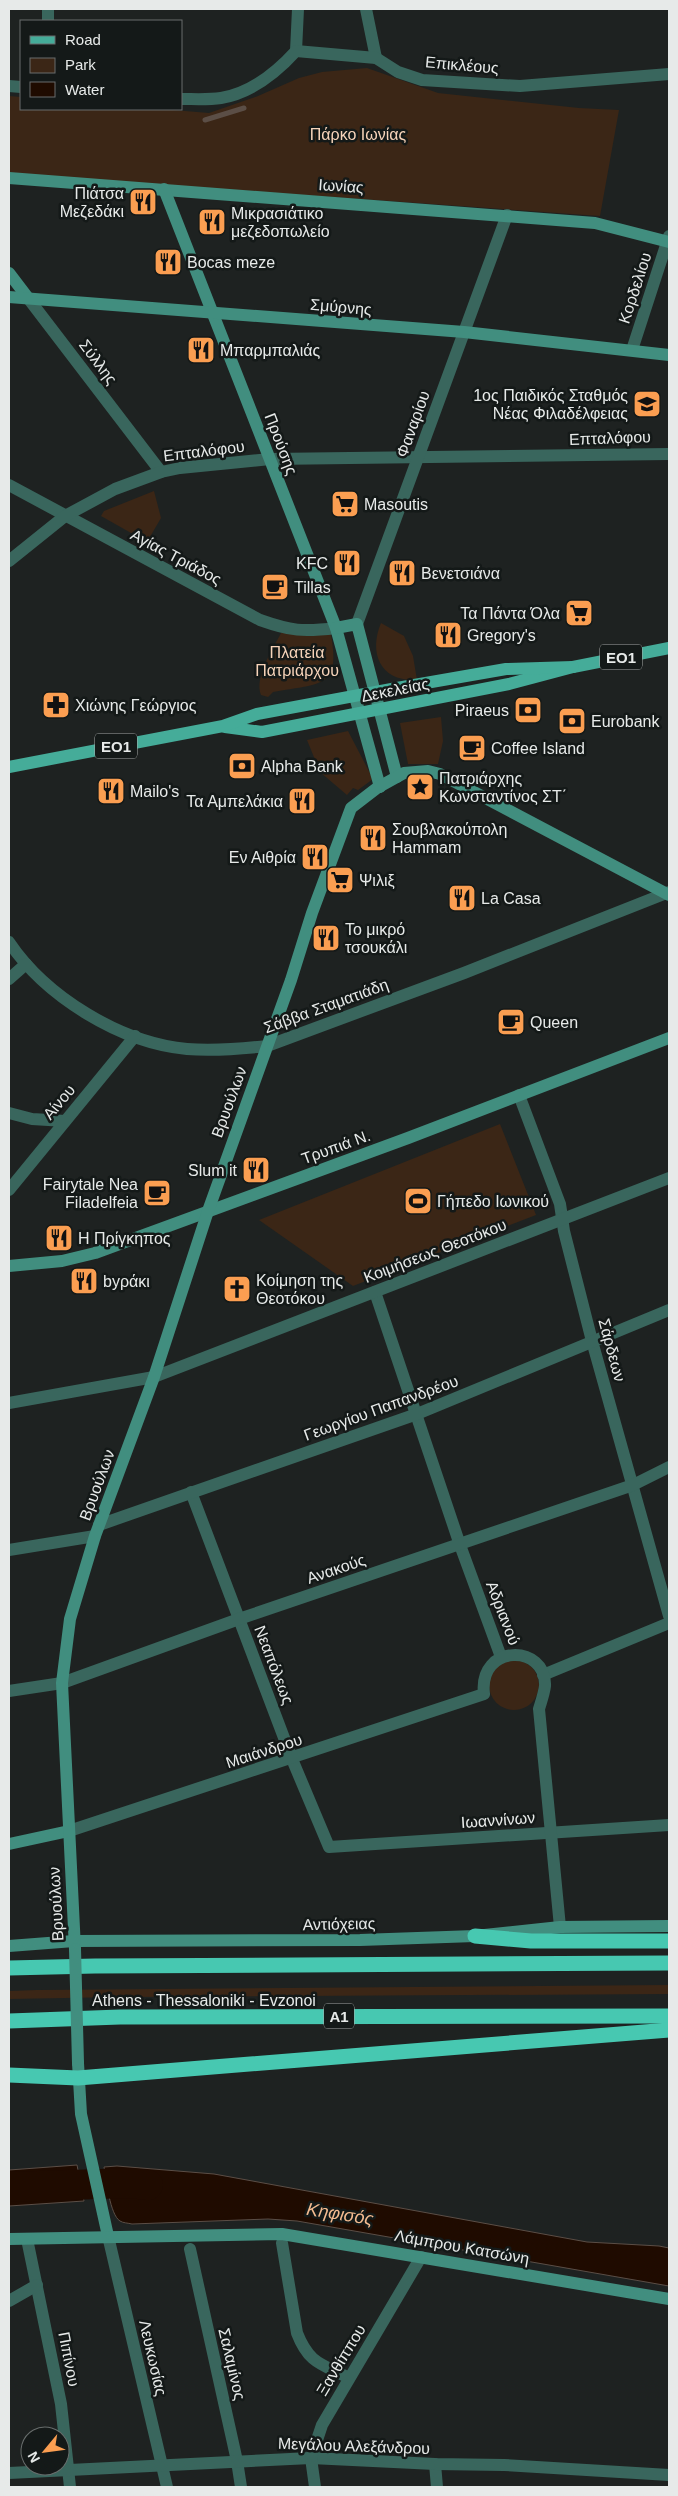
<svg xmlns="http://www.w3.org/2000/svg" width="678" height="2496" font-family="Arial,sans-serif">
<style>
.green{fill:#3b2616}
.water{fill:#1f0b00;stroke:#5b4e46}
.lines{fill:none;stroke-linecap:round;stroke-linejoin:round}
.stream{stroke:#5b4e46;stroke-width:5}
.river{stroke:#1f0b00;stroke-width:30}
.street{stroke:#39665d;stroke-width:12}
.secondary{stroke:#418e7f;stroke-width:12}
.primary{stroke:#45ac99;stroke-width:12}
.highway{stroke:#47c8b1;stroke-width:15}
.secondary-bridge{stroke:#418e7f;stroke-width:12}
.labels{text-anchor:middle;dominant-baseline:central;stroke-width:5;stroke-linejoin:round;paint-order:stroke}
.shield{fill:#141918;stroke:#a8abaa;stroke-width:1}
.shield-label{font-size:15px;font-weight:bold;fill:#e7eae9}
.street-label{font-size:16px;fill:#e7eae9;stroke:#141918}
.park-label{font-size:16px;fill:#f7d4ba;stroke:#141918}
.poi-label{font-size:16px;fill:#e7eae9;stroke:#141918;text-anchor:start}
.water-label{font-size:18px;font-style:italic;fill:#f4bb90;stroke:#141918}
</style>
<rect width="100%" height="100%" fill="#1e2221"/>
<g class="green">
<path d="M367 68 438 93 579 108 619 110 600 216 9 174V96L21 97V109H161L209 113 258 96 299 78 322 72Z"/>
<path d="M154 491 161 518 147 542 101 516 104 511Z"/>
<path d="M381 623 404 636 413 656 417 680C381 682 368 654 381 623Z"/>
<path d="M330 630C342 689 322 683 273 692L268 697 261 695C254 677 273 649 281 633Z"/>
<path d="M441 717 443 741 438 764H408L400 723Z"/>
<path d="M348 731 373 779 358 790 353 788 347 795 320 772 307 740Z"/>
<path d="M500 1124 536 1215 353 1286 259 1220Z"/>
<circle cx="514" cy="1685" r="25"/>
<path d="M669 1985V1994L123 1997 9 1999V1991L37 1990Z"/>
</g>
<g class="water">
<path d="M77 2165 84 2201 9 2206V2170Z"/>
<path d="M117 2166 214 2174 587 2242 659 2246 669 2248V2286L297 2221 268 2219 132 2224C128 2223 123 2223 120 2221 110 2215 106 2179 104 2167Z"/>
</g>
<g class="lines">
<path class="stream" d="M205 120 244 108"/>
<path class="river" d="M9 2187 129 2183 148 2185"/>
<g class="street">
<path d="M366 9 376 58"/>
<path d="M48 21V9"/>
<path d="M296 51 298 9"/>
<path d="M9 86 21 87"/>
<path d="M181 99C194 99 208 100 221 98 251 93 276 73 296 51L376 58 398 72 422 80 520 86 669 74"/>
<path d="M28 298 161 472"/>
<path d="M632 350 669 236"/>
<path d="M9 485 260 620C291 631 303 632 336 628"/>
<path d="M9 561 65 516 115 489 161 472 180 468 270 459 669 454"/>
<path d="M357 624 507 215"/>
<path d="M9 942C46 997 121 1043 187 1049 214 1051 240 1049 267 1046L464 973 669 892"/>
<path d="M9 979 26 964"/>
<path d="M519 1095 560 1204 564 1231 592 1341 669 1616"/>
<path d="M9 1113 32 1119 65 1121"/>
<path d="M9 1190 135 1036"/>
<path d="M375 1292 460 1545 501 1657"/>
<path d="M9 1403 154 1377 669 1178"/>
<path d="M191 1492 292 1759 329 1847 669 1825"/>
<path d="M99 1525 417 1414 669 1310"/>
<path d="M9 1550 95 1536"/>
<path d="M543 1675 669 1623"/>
<path d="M9 1691 62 1683 239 1619 633 1485 669 1467"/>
<path d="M69 1831 484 1694C478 1643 547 1644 545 1686 544 1694 541 1702 539 1709L560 1927"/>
<path d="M108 2236 167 2487"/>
<path d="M27 2239 61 2404 70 2487"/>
<path d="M282 2243 297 2333C309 2364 322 2364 349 2378"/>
<path d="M190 2249 237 2461 241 2487"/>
<path d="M9 2301 37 2285"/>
<path d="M435 2464 437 2487"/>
<path d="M9 2473 311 2458 435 2464 504 2465 669 2475"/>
<path d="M315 2487 311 2458 322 2425 421 2257"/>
</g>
<g class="secondary">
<path d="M9 178 595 223 669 242"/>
<path d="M164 189 336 628 380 787"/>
<path d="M9 273 28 298"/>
<path d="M9 297 464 332 669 355"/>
<path d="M336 628 357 624 397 777"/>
<path d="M9 1266 62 1261 95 1253 408 1138 669 1038"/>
<path d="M9 1844 69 1831"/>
<path d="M9 1946 74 1941 360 1940 475 1936 560 1927 669 1926"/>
<path d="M75 1949 62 1683 70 1619 95 1536 154 1377 208 1211 291 980 312 913 351 808 377 788 404 773 428 771 440 774 669 895"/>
<path d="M78 2063 81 2114 108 2236"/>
<path d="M9 2239 282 2234 669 2299"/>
</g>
<g class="primary">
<path d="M225 727 262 732 509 684 573 667 669 648"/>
<path d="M9 767 223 726 257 714 397 688 506 669 573 667"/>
</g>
<g class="highway">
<path d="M475 1936 531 1941H669"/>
<path d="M9 1968 95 1966 669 1963"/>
<path d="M9 2021 120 2017 669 2016"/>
<path d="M9 2075 78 2078 669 2030"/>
</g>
<path class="secondary-bridge" d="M75 1949 78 2063"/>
</g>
<defs>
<symbol id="restaurant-square" viewBox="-11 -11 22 22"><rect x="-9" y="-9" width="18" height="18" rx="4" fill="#fb9e51" stroke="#141918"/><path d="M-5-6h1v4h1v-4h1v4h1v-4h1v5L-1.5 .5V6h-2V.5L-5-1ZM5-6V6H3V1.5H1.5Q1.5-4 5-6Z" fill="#111"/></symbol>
<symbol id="school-square" viewBox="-11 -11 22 22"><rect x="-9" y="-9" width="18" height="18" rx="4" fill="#fb9e51" stroke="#141918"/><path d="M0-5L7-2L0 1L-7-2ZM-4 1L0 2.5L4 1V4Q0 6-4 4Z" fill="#111"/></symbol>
<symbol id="supermarket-square" viewBox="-11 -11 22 22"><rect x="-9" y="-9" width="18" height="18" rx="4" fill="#fb9e51" stroke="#141918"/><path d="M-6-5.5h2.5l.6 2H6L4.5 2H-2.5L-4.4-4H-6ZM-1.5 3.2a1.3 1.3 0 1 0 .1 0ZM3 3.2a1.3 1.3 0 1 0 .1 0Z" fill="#111"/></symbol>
<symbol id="cafe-square" viewBox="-11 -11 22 22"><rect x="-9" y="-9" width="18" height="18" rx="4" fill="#fb9e51" stroke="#141918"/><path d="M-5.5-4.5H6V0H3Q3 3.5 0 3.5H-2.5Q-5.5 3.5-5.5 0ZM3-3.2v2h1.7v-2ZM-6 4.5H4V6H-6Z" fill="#111"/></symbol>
<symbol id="pharmacy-square" viewBox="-11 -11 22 22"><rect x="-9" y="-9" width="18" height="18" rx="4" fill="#fb9e51" stroke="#141918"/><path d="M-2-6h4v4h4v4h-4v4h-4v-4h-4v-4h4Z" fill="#111"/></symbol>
<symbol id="bank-square" viewBox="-11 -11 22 22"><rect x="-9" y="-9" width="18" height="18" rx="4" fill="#fb9e51" stroke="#141918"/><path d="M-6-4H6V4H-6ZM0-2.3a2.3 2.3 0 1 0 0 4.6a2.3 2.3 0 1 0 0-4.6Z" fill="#111"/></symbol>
<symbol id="sight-square" viewBox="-11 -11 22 22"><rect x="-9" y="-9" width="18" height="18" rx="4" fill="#fb9e51" stroke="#141918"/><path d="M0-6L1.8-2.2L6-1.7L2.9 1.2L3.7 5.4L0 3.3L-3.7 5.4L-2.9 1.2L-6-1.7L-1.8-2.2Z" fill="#111"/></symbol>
<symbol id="stadium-square" viewBox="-11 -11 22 22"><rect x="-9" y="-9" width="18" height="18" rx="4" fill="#fb9e51" stroke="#141918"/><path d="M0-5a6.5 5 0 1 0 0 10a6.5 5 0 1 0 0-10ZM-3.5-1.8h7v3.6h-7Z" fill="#111"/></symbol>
<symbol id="church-square" viewBox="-11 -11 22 22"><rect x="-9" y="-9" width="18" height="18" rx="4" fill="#fb9e51" stroke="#141918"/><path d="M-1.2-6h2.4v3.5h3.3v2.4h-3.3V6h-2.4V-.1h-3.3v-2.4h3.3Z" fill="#111"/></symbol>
</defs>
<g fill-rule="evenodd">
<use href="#restaurant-square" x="127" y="186" width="32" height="32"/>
<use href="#restaurant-square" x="196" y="206" width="32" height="32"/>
<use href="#restaurant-square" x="152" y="246" width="32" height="32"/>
<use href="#restaurant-square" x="185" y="334" width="32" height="32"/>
<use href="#school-square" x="631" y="388" width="32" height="32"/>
<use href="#supermarket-square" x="329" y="488" width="32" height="32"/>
<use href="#restaurant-square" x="331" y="547" width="32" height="32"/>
<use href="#restaurant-square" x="386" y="557" width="32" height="32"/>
<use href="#cafe-square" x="259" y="571" width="32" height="32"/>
<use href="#supermarket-square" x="563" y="597" width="32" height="32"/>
<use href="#restaurant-square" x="432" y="619" width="32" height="32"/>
<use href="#pharmacy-square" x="40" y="689" width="32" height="32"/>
<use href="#bank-square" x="512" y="694" width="32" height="32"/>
<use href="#bank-square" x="556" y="705" width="32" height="32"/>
<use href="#cafe-square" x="456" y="732" width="32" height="32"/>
<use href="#bank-square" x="226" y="750" width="32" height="32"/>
<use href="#sight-square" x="404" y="771" width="32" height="32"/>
<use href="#restaurant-square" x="95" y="775" width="32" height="32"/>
<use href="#restaurant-square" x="286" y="785" width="32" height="32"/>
<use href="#restaurant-square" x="357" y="822" width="32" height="32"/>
<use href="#restaurant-square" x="299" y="841" width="32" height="32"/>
<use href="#supermarket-square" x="324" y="864" width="32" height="32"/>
<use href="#restaurant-square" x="446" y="882" width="32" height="32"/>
<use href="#restaurant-square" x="310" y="922" width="32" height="32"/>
<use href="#cafe-square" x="495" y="1006" width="32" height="32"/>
<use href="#restaurant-square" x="240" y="1154" width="32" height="32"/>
<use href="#cafe-square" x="141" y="1177" width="32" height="32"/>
<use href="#stadium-square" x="402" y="1185" width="32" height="32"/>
<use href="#restaurant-square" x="43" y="1222" width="32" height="32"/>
<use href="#restaurant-square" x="68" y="1265" width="32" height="32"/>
<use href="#church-square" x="221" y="1273" width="32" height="32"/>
</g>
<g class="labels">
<g class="shield">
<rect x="600" y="644.5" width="42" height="25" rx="4"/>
<rect x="95" y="733.5" width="42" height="25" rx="4"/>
<rect x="324" y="2003.5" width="30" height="25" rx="4"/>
</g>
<g class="shield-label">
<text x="621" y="657">ΕΟ1</text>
<text x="116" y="746">ΕΟ1</text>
<text x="339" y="2016">Α1</text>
</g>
<g class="street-label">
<text transform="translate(462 65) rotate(5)">Επικλέους</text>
<text transform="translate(341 186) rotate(4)">Ιωνίας</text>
<text transform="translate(635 288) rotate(-72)">Κορδελίου</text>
<text transform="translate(341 307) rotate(5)">Σμύρνης</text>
<text transform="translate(98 362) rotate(53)">Σύλλης</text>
<text transform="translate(413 424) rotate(-70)">Φαναρίου</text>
<text transform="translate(610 438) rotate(-2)">Επταλόφου</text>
<text transform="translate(281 444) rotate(69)">Προύσης</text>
<text transform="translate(204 451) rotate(-7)">Επταλόφου</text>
<text transform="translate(176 557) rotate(28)">Αγίας Τριάδος</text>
<text transform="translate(395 690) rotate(-11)">Δεκελείας</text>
<text transform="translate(326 1006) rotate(-20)">Σάββα Σταματιάδη</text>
<text transform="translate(59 1102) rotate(-50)">Αίνου</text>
<text transform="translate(229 1102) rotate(-70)">Βρυούλων</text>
<text transform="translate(336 1147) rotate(-20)">Τρυπιά Ν.</text>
<text transform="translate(435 1251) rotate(-21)">Κοιμήσεως Θεοτόκου</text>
<text transform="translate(612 1350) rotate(75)">Σάρδεων</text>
<text transform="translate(381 1408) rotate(-20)">Γεωργίου Παπανδρέου</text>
<text transform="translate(97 1485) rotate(-70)">Βρυούλων</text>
<text transform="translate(336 1569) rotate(-19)">Ανακούς</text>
<text transform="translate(503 1613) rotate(69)">Αδριανού</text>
<text transform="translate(274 1665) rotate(69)">Νεαπόλεως</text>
<text transform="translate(264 1751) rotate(-18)">Μαιάνδρου</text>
<text transform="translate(498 1820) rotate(-4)">Ιωαννίνων</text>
<text transform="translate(56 1904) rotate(-93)">Βρυούλων</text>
<text transform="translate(339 1924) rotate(-1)">Αντιόχειας</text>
<text x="204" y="2000">Athens - Thessaloniki - Evzonoi</text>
<text transform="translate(462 2247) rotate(10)">Λάμπρου Κατσώνη</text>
<text transform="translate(153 2358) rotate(77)">Λευκωσίας</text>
<text transform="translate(69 2359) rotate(79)">Πιπίνου</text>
<text transform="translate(341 2360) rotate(-59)">Ξανθίππου</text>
<text transform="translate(232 2364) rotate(77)">Σαλαμίνος</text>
<text transform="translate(354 2446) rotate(2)">Μεγάλου Αλεξάνδρου</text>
</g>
<g class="park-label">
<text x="358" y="134">Πάρκο Ιωνίας</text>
<text x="297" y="652">Πλατεία<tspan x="297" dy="18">Πατριάρχου</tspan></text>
</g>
<g class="poi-label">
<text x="124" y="193" text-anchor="end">Πιάτσα<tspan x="124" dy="18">Μεζεδάκι</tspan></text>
<text x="231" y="213">Μικρασιάτικο<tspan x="231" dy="18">μεζεδοπωλείο</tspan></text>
<text x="187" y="262">Bocas meze</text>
<text x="220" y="350">Μπαρμπαλιάς</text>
<text x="628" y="395" text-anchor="end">1ος Παιδικός Σταθμός<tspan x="628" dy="18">Νέας Φιλαδέλφειας</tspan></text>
<text x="364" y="504">Masoutis</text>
<text x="328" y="563" text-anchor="end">KFC</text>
<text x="421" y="573">Βενετσιάνα</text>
<text x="294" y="587">Tillas</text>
<text x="560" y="613" text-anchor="end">Τα Πάντα Όλα</text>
<text x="467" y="635">Gregory's</text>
<text x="75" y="705">Χιώνης Γεώργιος</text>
<text x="509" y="710" text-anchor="end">Piraeus</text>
<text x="591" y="721">Eurobank</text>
<text x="491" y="748">Coffee Island</text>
<text x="261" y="766">Alpha Bank</text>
<text x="439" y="778">Πατριάρχης<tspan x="439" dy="18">Κωνσταντίνος ΣΤ΄</tspan></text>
<text x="130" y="791">Mailo's</text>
<text x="283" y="801" text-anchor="end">Τα Αμπελάκια</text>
<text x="392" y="829">Σουβλακούπολη<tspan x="392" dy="18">Hammam</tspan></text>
<text x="296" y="857" text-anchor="end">Εν Αιθρία</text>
<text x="359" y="880">Ψιλιξ</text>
<text x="481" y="898">La Casa</text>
<text x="345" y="929">Το μικρό<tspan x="345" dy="18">τσουκάλι</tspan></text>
<text x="530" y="1022">Queen</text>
<text x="237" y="1170" text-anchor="end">Slum it</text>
<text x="138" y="1184" text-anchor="end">Fairytale Nea<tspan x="138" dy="18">Filadelfeia</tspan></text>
<text x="437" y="1201">Γήπεδο Ιωνικού</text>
<text x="78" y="1238">Η Πρίγκηπος</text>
<text x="256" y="1280">Κοίμηση της<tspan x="256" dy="18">Θεοτόκου</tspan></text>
<text x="103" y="1281">byράκι</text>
</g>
<g class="water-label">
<text transform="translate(340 2214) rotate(9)">Κηφισός</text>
</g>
</g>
<rect width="678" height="2496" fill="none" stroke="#e7eae9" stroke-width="20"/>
<rect x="20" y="20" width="162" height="90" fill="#141918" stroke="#686d6c"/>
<rect x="30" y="36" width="25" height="8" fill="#45ac99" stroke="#686d6c"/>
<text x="65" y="45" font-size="15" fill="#e7eae9">Road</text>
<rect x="30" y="58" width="25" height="15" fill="#3b2616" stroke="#686d6c"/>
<text x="65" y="70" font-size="15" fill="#e7eae9">Park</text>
<rect x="30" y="82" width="25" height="15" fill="#1f0b00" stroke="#686d6c"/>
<text x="65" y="95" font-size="15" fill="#e7eae9">Water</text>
<g transform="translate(45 2451) rotate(241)"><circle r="24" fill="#141918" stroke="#686d6c"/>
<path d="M0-4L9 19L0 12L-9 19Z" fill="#fb9e51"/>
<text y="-8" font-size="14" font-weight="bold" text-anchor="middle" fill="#e7eae9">N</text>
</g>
</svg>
